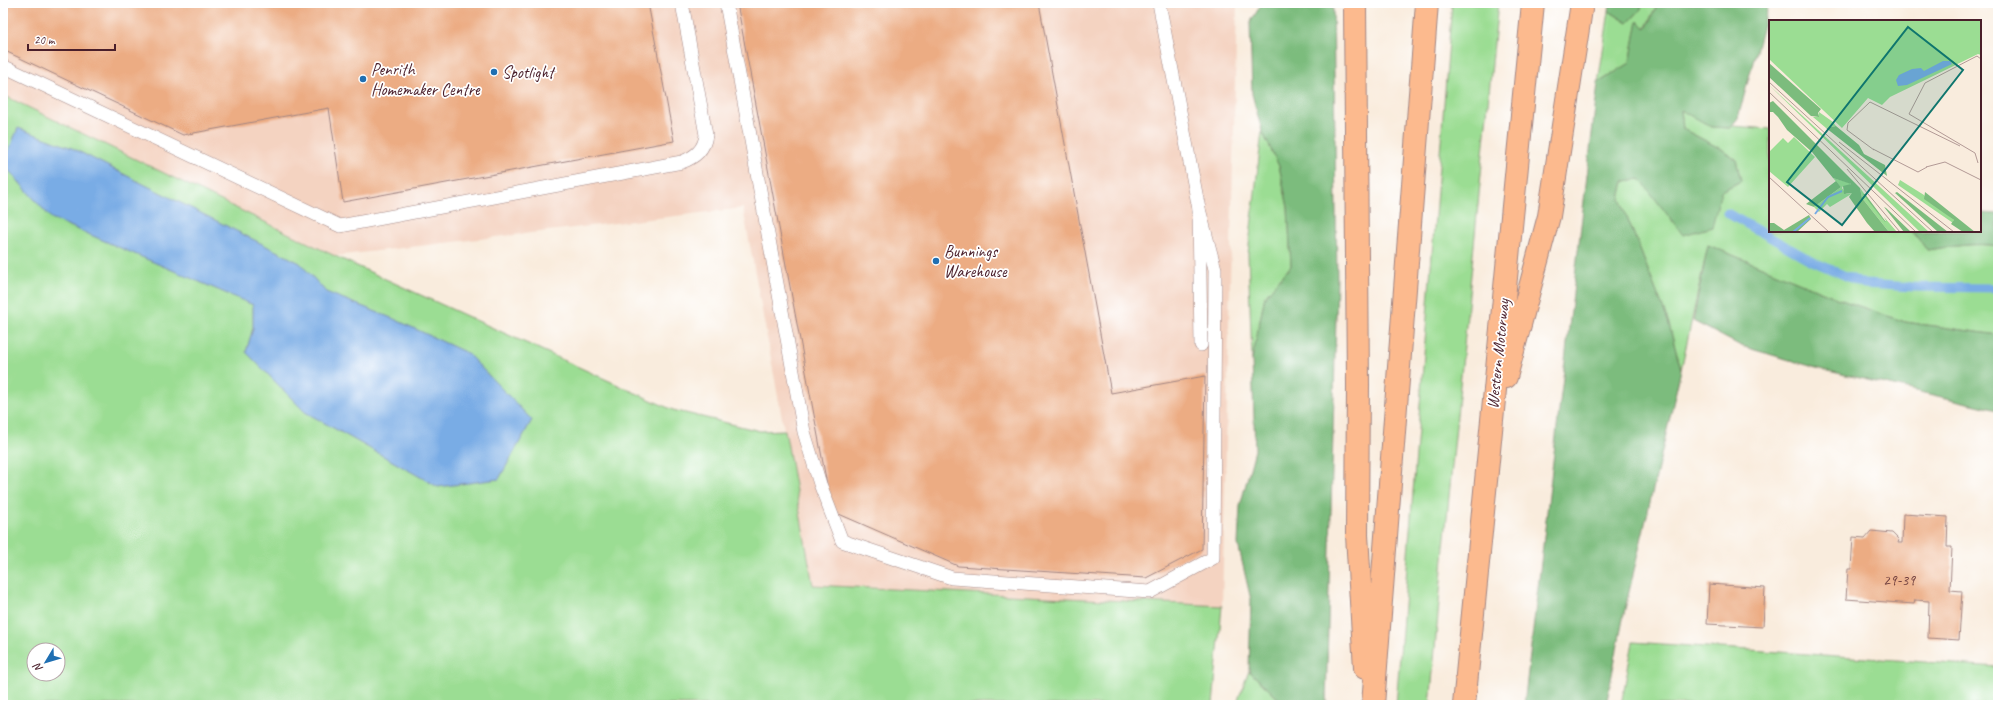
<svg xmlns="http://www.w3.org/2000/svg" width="2001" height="708" font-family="Caveat,sans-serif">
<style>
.built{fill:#f4d3c1}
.green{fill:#9bdd93;stroke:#727e5f;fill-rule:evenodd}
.forest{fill:#7cbc7d;stroke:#636e54}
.water{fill:#79ace5;stroke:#626688}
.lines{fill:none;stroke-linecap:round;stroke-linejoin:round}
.stream{stroke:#79ace5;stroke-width:9}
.building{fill:#ecac83}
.lane-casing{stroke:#a28684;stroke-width:14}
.highway-casing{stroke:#a28684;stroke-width:24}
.lane{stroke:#fff;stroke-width:13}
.highway{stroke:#fcba8e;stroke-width:22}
.poi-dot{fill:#1f6fb2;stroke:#fff;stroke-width:1.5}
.labels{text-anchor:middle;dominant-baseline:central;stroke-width:3.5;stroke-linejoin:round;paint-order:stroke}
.number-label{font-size:15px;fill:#724241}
.poi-label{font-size:17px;fill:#4a1f2b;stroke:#fff;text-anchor:start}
.street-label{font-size:17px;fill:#4a1f2b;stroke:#fff}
.inset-river{fill:none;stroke:#79ace5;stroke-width:2}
.inset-road{fill:none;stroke:#b39a96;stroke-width:1}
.view{fill:#0f766e;fill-opacity:0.15;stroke:#0f766e;stroke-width:2}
.inset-edge{fill:none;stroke:#4a1f2b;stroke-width:2}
</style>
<rect width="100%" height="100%" fill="#fff"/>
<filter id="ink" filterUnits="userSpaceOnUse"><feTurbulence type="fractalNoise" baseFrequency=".025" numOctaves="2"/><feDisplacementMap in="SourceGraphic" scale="8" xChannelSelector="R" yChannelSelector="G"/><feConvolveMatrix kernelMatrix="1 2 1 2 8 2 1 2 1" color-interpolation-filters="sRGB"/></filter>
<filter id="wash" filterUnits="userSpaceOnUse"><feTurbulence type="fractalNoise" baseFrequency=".012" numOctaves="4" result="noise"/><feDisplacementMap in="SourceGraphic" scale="16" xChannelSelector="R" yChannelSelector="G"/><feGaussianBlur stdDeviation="0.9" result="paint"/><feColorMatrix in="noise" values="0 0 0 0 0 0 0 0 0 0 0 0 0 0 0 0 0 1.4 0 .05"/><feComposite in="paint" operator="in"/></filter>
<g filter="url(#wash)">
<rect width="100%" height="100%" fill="#f9ecdd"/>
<path class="built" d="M3 3H1237L1222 606 813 585 743 208 335 256 3 95Z"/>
<g class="green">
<path d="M1452 3H1498L1444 547 1430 705H1396Z"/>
<path d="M1642 3H1658L1645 29 1638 21 1630 63 1598 83 1609 11 1628 23 1641 9Z"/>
<path d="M3 95 335 256 673 410 760 431 785 430 813 585 1222 606 1213 705H3ZM34 650H58V674H34Z"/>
<path d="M1681 109 1712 127 1730 128 1733 126 1770 129V231H1912L1927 250C1950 247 1975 242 1998 246V335L1905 322 1847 302 1708 245 1681 370 1668 321 1620 199 1624 181 1640 179 1721 191 1741 181 1736 160 1723 150 1683 129Z"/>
<path d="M1262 131 1279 166 1288 207 1291 266 1265 296 1252 360 1248 254Z"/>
<path d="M1633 642 1998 667V705H1621Z"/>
<path d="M1249 671 1285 705H1236Z"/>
</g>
<g class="forest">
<path d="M1262 3H1333L1337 278 1326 705H1285L1249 671 1251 600 1238 544 1240 506 1255 450 1252 360 1265 296 1291 266 1288 207 1279 166 1262 131 1252 94 1250 23Z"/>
<path d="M1610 3H1642L1641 9 1628 23 1609 11Z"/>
<path d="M1658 3H1769L1738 118 1730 128 1712 127 1681 110 1683 129 1723 150 1736 160 1741 181 1721 191 1712 227 1683 235 1640 179 1624 181 1620 199 1668 321 1681 370 1625 609 1606 705H1524L1598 83 1630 63 1638 20 1646 29Z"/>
<path d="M1980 213 1998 214V246C1975 242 1950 247 1927 250L1912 231H1980Z"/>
<path d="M1708 245 1847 302 1905 322 1998 335V410L1824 370 1741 346 1693 321Z"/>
</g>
<path class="water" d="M18 128 72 148 300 263 326 292 394 319 467 353 532 420 499 479 438 487 305 412 246 352 253 328V305L51 218 3 164Z"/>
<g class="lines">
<path class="stream" d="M1727 213 1812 261 1864 284 1914 287 1998 288"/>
</g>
<g id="blocks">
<g class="building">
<path d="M3 3H648L674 141 343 202 329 108 183 135 3 50Z"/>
<path d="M737 3H1039L1111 393 1205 376 1202 549 1146 578 958 566 832 511Z"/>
<path d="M1903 514 1948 517 1947 547H1952L1950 590 1962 591 1959 640 1928 638 1929 601 1915 600 1914 604 1846 599 1848 569H1851L1853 537 1865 538 1871 531 1892 533 1899 540 1898 543H1902Z"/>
<path d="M1709 584 1765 588 1763 627 1707 624Z"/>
</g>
</g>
</g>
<g filter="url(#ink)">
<use href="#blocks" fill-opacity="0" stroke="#a28684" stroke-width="1"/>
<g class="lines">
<defs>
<g id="lane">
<path d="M726 3 804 432 820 484 842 541 952 578 1150 592 1213 558 1215 269 1199 209"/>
<path d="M1159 3 1199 209 1201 345"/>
<path d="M3 66 340 226 682 162C695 157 704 150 706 135L682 3"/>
</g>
<g id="highway">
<path d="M1355 3 1358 385 1357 535 1365 668"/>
<path d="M1506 377 1549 216 1582 3"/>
<path d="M1373 705 1427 3"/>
<path d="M1464 705 1533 3"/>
</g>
</defs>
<use href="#lane" class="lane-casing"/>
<use href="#highway" class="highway-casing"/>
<use href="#lane" class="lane"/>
<use href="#highway" class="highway"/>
</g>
</g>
<g class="poi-dot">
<circle cx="494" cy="72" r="4"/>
<circle cx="363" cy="79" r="4"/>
<circle cx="936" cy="261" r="4"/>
</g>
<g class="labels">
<g class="number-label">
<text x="1899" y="580">29-39</text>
</g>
<g class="poi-label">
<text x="371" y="69">Penrith<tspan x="371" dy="20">Homemaker Centre</tspan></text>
<text x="502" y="72">Spotlight</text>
<text x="944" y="251">Bunnings<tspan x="944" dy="20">Warehouse</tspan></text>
</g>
<g class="street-label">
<text transform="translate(1498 354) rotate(-84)">Western Motorway</text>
</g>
</g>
<g transform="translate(1769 20)">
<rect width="212" height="212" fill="#f9ecdd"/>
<path d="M0 0H212V35L209 34 154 61 121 77 113 85 99 78 73 108 0 39ZM0 65 160 212H151ZM50 92 64 102 67 106 57 108 44 97H49ZM25 117 46 137 19 167 0 151V132L14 118 19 123ZM64 158 81 163V166H74L73 168 77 174 84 173 61 187 58 184 50 192 45 187 72 167ZM131 160 155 175 160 182 165 184 185 200 184 203 129 165ZM91 168 115 201H117L115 197 128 212H120L93 178Z" fill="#9bdd93"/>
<path d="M0 43 52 89 49 93 50 97 42 96 0 57ZM4 81 91 168 93 178 120 212H106L98 203 80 177 83 173 75 174 74 166 82 164 64 158 43 132 18 110 9 97 4 92H0V83ZM67 106 90 125 95 134 116 145 118 156 57 108ZM67 161 72 167 45 187 37 184ZM128 172 179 212H169L126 173ZM156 172 206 212H194L182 204 185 200 155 179ZM94 174H96L117 202 115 201ZM115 187 117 188 142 212H135ZM40 195 42 199 28 212 0 211 1 203H5L15 210Z" fill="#7cbc7d"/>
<path d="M174 41H181L183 44 138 65 129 66 127 60 130 55 143 49 152 48 155 51Z" fill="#79ace5"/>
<path class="inset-river" d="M46 194 59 177 73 171M24 212 41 198"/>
<path class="inset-road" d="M0 62 164 212M0 72 147 212M70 122 185 212M104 129 149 152 158 147M105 130 78 110 79 103 101 82 191 126M209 143 206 133 140 94 156 63 208 36 212 39M157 147 176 142 212 160M78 149 131 212M0 157 60 212"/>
<path class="view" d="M139 7 194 50 73 205 18 162Z"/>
<rect width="212" height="212" class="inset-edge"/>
</g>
<rect width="2001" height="708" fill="none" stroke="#fff" stroke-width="16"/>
<g transform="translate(46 662) rotate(232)"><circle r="19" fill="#ffffff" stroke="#b7a5aa"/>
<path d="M0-3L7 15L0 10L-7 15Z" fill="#1f6fb2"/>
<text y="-6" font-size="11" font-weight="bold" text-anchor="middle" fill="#4a1f2b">N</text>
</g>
<path d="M28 44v6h87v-6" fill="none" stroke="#4a1f2b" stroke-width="2"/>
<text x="34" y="44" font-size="12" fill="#4a1f2b" stroke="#ffffff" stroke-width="3" paint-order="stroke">20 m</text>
</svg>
